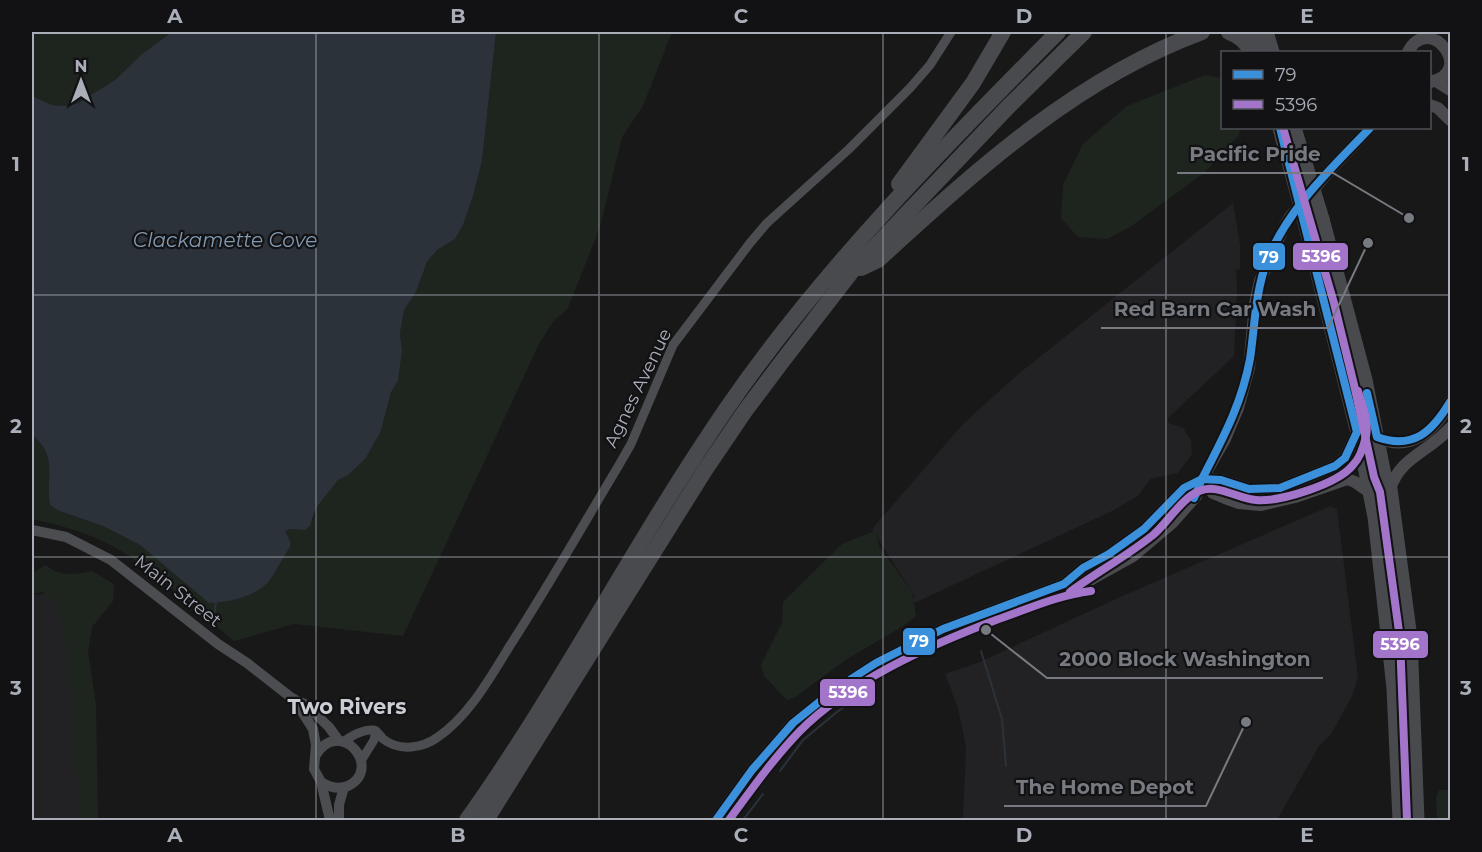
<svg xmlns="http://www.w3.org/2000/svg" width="1482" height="852" font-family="Montserrat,sans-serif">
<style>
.built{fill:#222224}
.green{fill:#1e251f}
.water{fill:#2b3239}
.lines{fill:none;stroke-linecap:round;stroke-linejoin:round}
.stream{stroke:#2b3239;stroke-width:2}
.minor{stroke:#4c4d51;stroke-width:9}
.tertiary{stroke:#4c4d51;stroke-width:10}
.secondary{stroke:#4b4b4f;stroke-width:12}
.trunk{stroke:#494a4d;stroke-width:15}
.motorway{stroke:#494a4d;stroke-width:16}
.trunk-bridge{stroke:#494a4d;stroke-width:15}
.bus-1-casing{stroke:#121214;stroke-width:12}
.bus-2-casing{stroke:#121214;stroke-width:12}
.bus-1{stroke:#3a90db;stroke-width:8}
.bus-2{stroke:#a275ca;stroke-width:8}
.grid{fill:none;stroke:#aaaeb8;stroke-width:1.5;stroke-opacity:0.55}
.labels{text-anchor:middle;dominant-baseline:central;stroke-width:4.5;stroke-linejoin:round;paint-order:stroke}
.street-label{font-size:18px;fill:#aaaeb8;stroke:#121214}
.water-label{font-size:20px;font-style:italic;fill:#829ab1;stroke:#121214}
.quarter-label{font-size:21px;font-weight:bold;fill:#cacdd4;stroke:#121214}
.leader{fill:none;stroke:#777a80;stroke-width:2}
.callout-dot{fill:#777a80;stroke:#121214;stroke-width:2}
.callout-label{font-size:20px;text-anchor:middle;font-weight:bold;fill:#777a80;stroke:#121214;stroke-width:4.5;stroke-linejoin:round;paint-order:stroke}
.line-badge{stroke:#121214;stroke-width:2}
.badge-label{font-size:16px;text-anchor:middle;font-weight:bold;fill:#fff}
.neatline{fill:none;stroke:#aaaeb8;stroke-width:2}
.grid-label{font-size:20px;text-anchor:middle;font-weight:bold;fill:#aaaeb8}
</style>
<rect width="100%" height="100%" fill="#181818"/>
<g class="built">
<path d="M1233 203 1240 245V269L1236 270 1237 289 1234 356 1168 418V423L1183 428 1191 440 1192 454 1178 473 1150 479 1138 496 1112 511 910 605 908 602 915 597 872 529 963 424 1017 375Z"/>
<path d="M1330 506 1337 509 1358 677 1352 696 1331 734 1319 746 1277 820H963L966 747 958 708 945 674 980 662 1118 598Z"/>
<path d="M72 592 87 820H32V595Z"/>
</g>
<g class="green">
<path d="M34 32H172L142 54 115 80 78 103 68 106 52 105 32 96V36Z"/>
<path d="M496 32H672L643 106 622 137 600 227 568 308 553 322 539 344 403 636 294 624 234 641C196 610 160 574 118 549 92 534 61 525 32 519V435C59 457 45 476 50 505L57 510 105 527 140 545 209 602C229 602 256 597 270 579 278 569 284 554 290 541L284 531 290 529 305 530 314 518 316 508 338 480 347 476 381 431 391 391 398 381 402 351 400 333 404 310 416 292 427 262 437 250 455 239 463 225 473 196 482 161Z"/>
<path d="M1205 75 1222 78V128H1240L1239 135 1204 173 1130 227 1107 239 1078 237 1061 218 1063 185 1083 144 1127 106Z"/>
<path d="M875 531 879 546 912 592 916 616 905 625 847 659 794 698 787 700 764 676 761 665 782 623 783 602 842 544Z"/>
<path d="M46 565C59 577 76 575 92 571L114 584 113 601 92 627 88 652 96 704 98 820H80L69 663 60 615 55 602 43 592 32 594V573Z"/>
<path d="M1439 790H1450V820H1437L1436 797Z"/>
</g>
<path class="water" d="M172 32H496L482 161 473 196 463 225 455 239 437 250 427 262 416 292 404 310 400 333 402 351 398 381 391 392 381 431 365 459 347 476 338 480 316 508 310 526 305 530 290 529 285 531 290 541V547C283 557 277 570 270 580 256 597 229 602 209 603L140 545 105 527 57 510 50 505C45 476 59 457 32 435V96L52 105 68 106 78 103 115 80 142 54Z"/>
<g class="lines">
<g class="stream">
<path d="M214 618 216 602"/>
<path d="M981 651 1002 719 1006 766"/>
<path d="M780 771 803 740 837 712 872 688"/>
<path d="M743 820 763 794"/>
</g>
<g class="minor">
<path d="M344 742C350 736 364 729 373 730 378 731 380 736 383 739 400 752 423 748 438 737 470 715 491 676 511 644 549 585 583 525 619 465L631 444 673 345 750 243 767 223 849 149 910 88 930 65 951 32"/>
<path d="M361 761 374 740 376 731"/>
</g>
<g class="tertiary">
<path d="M32 530 66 537 111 560 218 644 247 663 293 699 305 704 329 727 339 741"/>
<path d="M294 699 313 729 316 745 314 769 321 782 330 820"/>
<path d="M316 755C340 716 384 768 348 786 338 790 329 787 321 782"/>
<path d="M339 820V805L344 787"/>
</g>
<g class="secondary">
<path d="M1408 52C1430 11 1477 73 1430 82"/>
<path d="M1436 81 1450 90"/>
<path d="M1430 105 1438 108 1450 120"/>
<path d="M1377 437C1410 453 1435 431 1450 402"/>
<path d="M1202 479 1213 493 1225 498 1239 503 1261 505 1295 497 1347 479 1355 482 1371 493"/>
<path d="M1390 489C1401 456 1429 452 1450 428"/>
<path d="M1064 584 1083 568 1109 554 1144 529 1184 488 1202 479 1221 480 1249 489 1260 490 1280 488 1335 466 1345 458 1357 432"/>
<path d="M716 820 752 770 793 723 834 690 876 663 943 629 1064 584 1088 581 1133 556 1172 523 1196 496 1202 479 1225 439 1238 408 1249 368 1255 304 1260 281 1281 233 1290 217 1329 171 1370 128"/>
</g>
<g class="trunk">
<path d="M1254 32 1259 52"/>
<path d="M1266 32 1272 52"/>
<path d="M1280 128 1294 180"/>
<path d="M1294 128 1306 167"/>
<path d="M1322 219 1365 380 1384 475 1390 489 1410 638 1417 820"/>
<path d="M1308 234 1360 441 1375 517 1394 688 1400 820"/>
</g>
<g class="motorway">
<path d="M1229 32C1240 36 1246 42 1252 52"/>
<path d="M899 184 973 83 1003 32"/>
<path d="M861 268 878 260C977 170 1075 79 1202 32"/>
<path d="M467 820C561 688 635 542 727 408 822 270 941 150 1058 32"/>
<path d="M486 820 705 470 745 411 781 363 852 271 1008 107 1084 32"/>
</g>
<g class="trunk-bridge">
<path d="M1306 167 1322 219"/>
<path d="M1294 180 1308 234"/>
</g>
<defs>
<g id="bus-1">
<path d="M1367 393 1377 437C1413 450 1432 432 1450 402"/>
<path d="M1194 498C1198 491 1199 484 1203 477 1223 438 1242 403 1250 359 1255 325 1255 293 1267 261 1288 208 1332 168 1370 128"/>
<path d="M716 820 752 770 793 723 834 690 876 663 943 629 1064 584 1083 568 1109 554 1144 529 1184 488 1202 479 1221 480 1249 489 1280 488 1335 466 1345 458 1357 432 1280 128"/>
</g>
<g id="bus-2">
<path d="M1284 131 1334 303 1355 389 1374 477 1380 492 1400 639 1407 820"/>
<path d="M1070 592C1097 572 1127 556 1153 535 1167 523 1182 498 1199 491 1217 483 1238 499 1256 500 1280 502 1338 484 1353 465 1360 458 1364 445 1366 436 1369 422 1362 405 1358 391"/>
<path d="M729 820C751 790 773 759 799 732 849 681 930 645 996 620 1028 609 1058 595 1091 591"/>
</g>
</defs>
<use href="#bus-1" class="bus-1-casing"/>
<use href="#bus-2" class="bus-2-casing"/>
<use href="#bus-1" class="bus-1"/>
<use href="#bus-2" class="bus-2"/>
</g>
<path class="grid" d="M316 32V820M599 32V820M883 32V820M1166 32V820M32 295H1450M32 557H1450"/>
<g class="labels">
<g class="street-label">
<text transform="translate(638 388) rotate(-64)">Agnes Avenue</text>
<text transform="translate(178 591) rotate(38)">Main Street</text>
</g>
<g class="water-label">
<text x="225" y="240">Clackamette Cove</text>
</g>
<g class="quarter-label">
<text x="347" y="706">Two Rivers</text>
</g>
</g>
<path class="leader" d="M1409 218L1333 173H1177M1368 243L1328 328H1101M986 630L1047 678H1323M1246 722L1206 806H1004"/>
<g class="callout-dot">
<circle cx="1409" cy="218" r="6"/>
<circle cx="1368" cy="243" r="6"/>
<circle cx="986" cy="630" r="6"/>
<circle cx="1246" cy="722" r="6"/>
</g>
<g class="callout-label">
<text x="1255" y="161">Pacific Pride</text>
<text x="1215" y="316">Red Barn Car Wash</text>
<text x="1185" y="666">2000 Block Washington</text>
<text x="1105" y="794">The Home Depot</text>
</g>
<g class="line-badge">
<rect x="1292" y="242" width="57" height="29" rx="6" fill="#a275ca"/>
<rect x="1252" y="242" width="34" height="29" rx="6" fill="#3a90db"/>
<rect x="902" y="627" width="34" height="29" rx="6" fill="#3a90db"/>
<rect x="1372" y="630" width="57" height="29" rx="6" fill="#a275ca"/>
<rect x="819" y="678" width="57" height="29" rx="6" fill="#a275ca"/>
</g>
<g class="badge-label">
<text x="1321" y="262">5396</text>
<text x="1269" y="263">79</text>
<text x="919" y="647">79</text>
<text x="1400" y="650">5396</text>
<text x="848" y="698">5396</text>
</g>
<rect width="1482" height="852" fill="none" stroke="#121214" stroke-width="66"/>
<rect x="1221" y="51" width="210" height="78" fill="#121214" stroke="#4f5056" stroke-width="1.5"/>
<rect x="1233" y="70" width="30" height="9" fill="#3a90db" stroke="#4f5056" stroke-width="1.5"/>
<text x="1275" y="81" font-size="18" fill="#aaaeb8">79</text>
<rect x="1233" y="100" width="30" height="9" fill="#a275ca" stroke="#4f5056" stroke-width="1.5"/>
<text x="1275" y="111" font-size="18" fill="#aaaeb8">5396</text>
<g transform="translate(81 81)" stroke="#121214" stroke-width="4.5" paint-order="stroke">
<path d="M0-4.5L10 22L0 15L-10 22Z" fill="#aaaeb8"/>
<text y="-9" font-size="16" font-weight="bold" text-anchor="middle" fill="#aaaeb8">N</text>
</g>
<rect x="33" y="33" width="1416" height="786" class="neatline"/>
<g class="grid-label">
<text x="175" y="23">A</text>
<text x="458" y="23">B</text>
<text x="741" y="23">C</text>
<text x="1024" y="23">D</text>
<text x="1307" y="23">E</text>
<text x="16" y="171">1</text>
<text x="1466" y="171">1</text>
<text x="16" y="433">2</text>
<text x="1466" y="433">2</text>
<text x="16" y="695">3</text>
<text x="1466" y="695">3</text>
<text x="175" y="842">A</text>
<text x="458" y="842">B</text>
<text x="741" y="842">C</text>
<text x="1024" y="842">D</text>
<text x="1307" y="842">E</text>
</g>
</svg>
